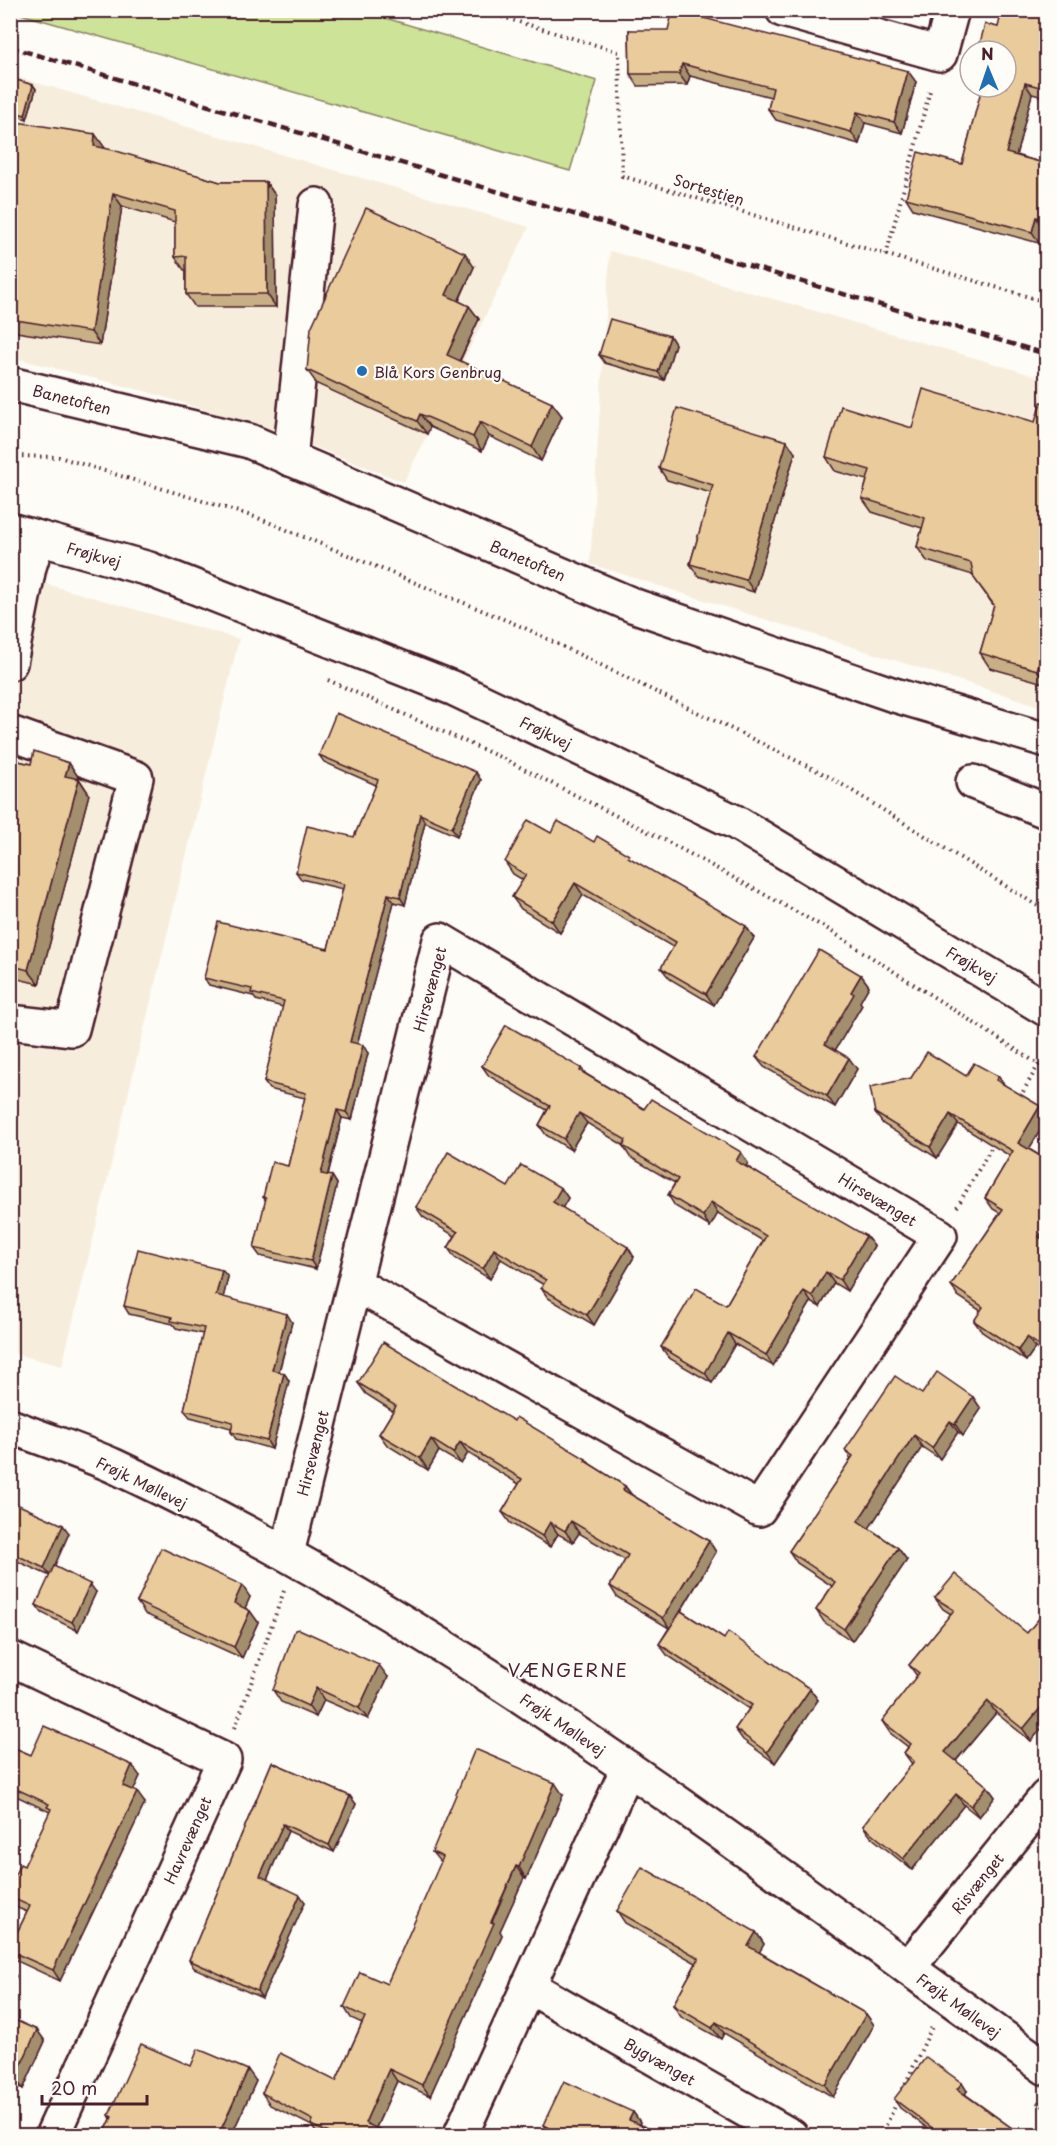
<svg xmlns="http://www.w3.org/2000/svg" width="1057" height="2146" font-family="'Playpen Sans',sans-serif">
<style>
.built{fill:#f7eddc}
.green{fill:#cde398;stroke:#8c8162;stroke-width:1.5}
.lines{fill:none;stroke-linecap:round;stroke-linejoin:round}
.minor-casing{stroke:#4a1f2b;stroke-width:38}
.path{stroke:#4a1f2b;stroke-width:4;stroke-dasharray:1.5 4.5;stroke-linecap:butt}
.minor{stroke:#fdfcf7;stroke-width:33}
.rail{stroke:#4a1f2b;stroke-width:4.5;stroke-dasharray:9 4.5;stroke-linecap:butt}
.wall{fill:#c8af86;stroke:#4a1f2b;stroke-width:1.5}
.shaded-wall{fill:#a38e6d;stroke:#4a1f2b;stroke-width:1.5}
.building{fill:#e9cb9c;stroke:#4a1f2b;stroke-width:1.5}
.poi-dot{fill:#1f6fb2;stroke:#fdfcf7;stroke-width:2}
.labels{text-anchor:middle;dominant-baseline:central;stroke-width:4.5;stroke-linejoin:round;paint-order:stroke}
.street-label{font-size:15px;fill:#4a1f2b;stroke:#fdfcf7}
.poi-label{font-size:15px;fill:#4a1f2b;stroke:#fdfcf7;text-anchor:start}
.quarter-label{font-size:18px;letter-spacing:1.5px;fill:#4a1f2b;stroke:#fdfcf7}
</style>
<rect width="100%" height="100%" fill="#fdfcf7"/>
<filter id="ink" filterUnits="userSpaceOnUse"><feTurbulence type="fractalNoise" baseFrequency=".0167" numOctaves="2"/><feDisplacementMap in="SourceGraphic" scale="12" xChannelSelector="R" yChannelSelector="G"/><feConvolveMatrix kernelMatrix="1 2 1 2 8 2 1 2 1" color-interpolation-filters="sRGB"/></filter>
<g filter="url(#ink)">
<g class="built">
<path d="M10 75 529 227 404 482 279 433 148 392 11 357Z"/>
<path d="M610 251 1046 379V708L590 564Z"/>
<path d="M11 574 239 639 62 1366 11 1353Z"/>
</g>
<path class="green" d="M10 11H362L597 81 570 171Z"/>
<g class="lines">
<defs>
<g id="minor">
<path d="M783 10 940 54 952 10"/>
<path d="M10 384 249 441 635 606 891 694 1046 740"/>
<path d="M290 459 316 205"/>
<path d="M10 530 149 569 455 689 735 822 1046 1009"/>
<path d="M10 663 29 567 38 538"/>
<path d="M10 733 136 778 72 1029 10 1022"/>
<path d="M973 782 1046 811"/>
<path d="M10 1426C45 1440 80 1451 114 1466 451 1623 746 1852 1046 2068"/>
<path d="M287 1553 440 940 940 1236 759 1509 355 1284"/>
<path d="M10 1658 224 1760 52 2136"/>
<path d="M908 1968 1046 1797"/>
<path d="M528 1986 791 2136"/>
<path d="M460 2136 628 1768"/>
</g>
</defs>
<use href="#minor" class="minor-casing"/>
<g class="path">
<path d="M479 10 619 52 622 176 1046 302"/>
<path d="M886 255 931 87"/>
<path d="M10 456 59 457 258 518 525 628 830 777 1046 911"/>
<path d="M328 680 504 759 670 843 826 928 1046 1069"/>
<path d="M1020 1097 1039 1064"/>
<path d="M957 1207 994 1143"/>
<path d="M235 1728 284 1591"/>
<path d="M903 2089 932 2027"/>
<path d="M1037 2102 1046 2108"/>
<path d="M881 2136 899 2098"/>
</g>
<use href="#minor" class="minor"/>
<path class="rail" d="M10 47 1046 354"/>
</g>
<g class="wall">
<path d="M1047 10V98L1032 94 1016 155 1047 164V228H1043L1039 243 913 209 906 198 962 164 998 27Z"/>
<path d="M629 30 916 82 902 133 865 123 859 144 776 120 768 109 771 97 690 76 687 85 638 86 630 74Z"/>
<path d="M10 78 33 85 36 89 27 119 10 114Z"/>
<path d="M10 121 220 182H266L275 195 276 307H195L186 294V270H184L175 257V222L122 206 100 345 10 331Z"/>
<path d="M474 267 459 301 469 306 479 319 460 361 552 403 562 416 541 461 489 436 482 451 430 427 427 434 317 384 307 370Z"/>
<path d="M670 336 675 344 664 380 605 363 599 355Z"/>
<path d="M1047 403V684L990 668 980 653 994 606 974 578 973 575 927 561 917 547 922 528 872 512 862 498 867 480 835 471 826 457 912 428 1035 422Z"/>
<path d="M795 453 754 592 698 576 690 564 711 493 667 480 659 468Z"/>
<path d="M319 755 481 780 457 836 425 822 405 905 394 902 357 1044 368 1053 352 1120 342 1118 328 1175 332 1176 337 1184 316 1269 260 1256 254 1248 266 1201 263 1197 288 1166 305 1098 269 1089 264 1082 283 1007 256 1000 253 996 209 985 204 978 328 949 343 889 301 879 296 872 354 837 376 785 324 762Z"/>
<path d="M10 759 31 764 69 763 89 794 39 984 10 977Z"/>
<path d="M594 842 633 860 754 938 714 1005 670 979 661 968 673 947 583 895 560 933 521 909 512 897 523 880 513 874 505 862Z"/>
<path d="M861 975 869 986 860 1002 862 1005 835 1050 857 1069 835 1107 764 1067 756 1057Z"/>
<path d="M482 1066 581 1068 586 1074 644 1109 748 1163 746 1166 874 1246 847 1291 834 1283 820 1307 811 1302 773 1366 735 1344 712 1383 669 1358 661 1347 726 1305 763 1241 718 1213 710 1227 675 1206 668 1195 675 1183 630 1157 623 1146V1145L587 1123 571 1150 546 1135 539 1125 547 1110 489 1076Z"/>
<path d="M966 1076H998L1004 1085 1040 1106 1047 1115V1119L1029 1149 1047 1160V1356L1035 1348 1026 1361 982 1332 974 1321 981 1311 958 1296 951 1285 1000 1213 993 1209 985 1198 1010 1156 958 1124 937 1158 883 1124 875 1113Z"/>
<path d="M508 1187 561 1188 568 1198 562 1208 634 1257 594 1325 548 1298 541 1288 544 1285 501 1259 490 1279 455 1258 448 1248 455 1236 423 1217 416 1207Z"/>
<path d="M228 1277 223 1297 292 1322 279 1372 284 1373 289 1381 272 1449 236 1439 231 1432V1428L190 1417 184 1410 203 1334 176 1328 173 1324 129 1314 124 1306Z"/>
<path d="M358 1383 514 1421 586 1459 590 1464 625 1486 632 1495 709 1541 716 1552 681 1611 724 1639 810 1689 818 1700 775 1763 743 1740 735 1729 749 1709 667 1655 659 1644 669 1628 617 1597 610 1586 625 1560 579 1533 573 1542 558 1534 550 1547 510 1523 502 1512 519 1484 468 1453 461 1464 439 1451 428 1470 387 1445 379 1434 393 1411 366 1394Z"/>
<path d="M922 1394 973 1397 981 1409 963 1436 958 1432 940 1459 922 1447 869 1528 898 1548 907 1560 852 1641 824 1622 816 1610 832 1586 797 1563 789 1551 851 1459 845 1450Z"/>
<path d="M10 1501 69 1533 50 1576 10 1558Z"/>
<path d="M96 1592 78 1631 42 1613 36 1605Z"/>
<path d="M250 1597 245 1608 250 1611 258 1622 242 1658 145 1614 137 1602Z"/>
<path d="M935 1598 1027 1633 1047 1609V1722L1031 1741 996 1713 956 1761 987 1786 995 1797 979 1817 964 1805 912 1870 871 1837 863 1826 912 1764 904 1753 908 1747 890 1733 882 1721 917 1676 909 1665 951 1614 943 1609Z"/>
<path d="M388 1677 368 1719 324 1700 316 1717 281 1702 273 1690Z"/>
<path d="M10 1746 31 1755 140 1776 133 1790 145 1803 60 1981 17 1961 10 1952V1947L27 1912 13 1906 10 1902V1885L24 1866 50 1812 10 1793Z"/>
<path d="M272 1762 350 1796 356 1804 334 1852 288 1831 267 1880 305 1902 262 1998 194 1968 189 1960Z"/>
<path d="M563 1795 526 1879 524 1878 500 1931 502 1935 430 2096 397 2081 376 2128 393 2136H318L312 2126 270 2105 262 2093 336 2081 362 2023 351 2018 344 2007 387 1984 441 1863 432 1852Z"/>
<path d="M617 1911 756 1932 764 1944 759 1952 866 2014 874 2025 833 2097 724 2033 721 2039 681 2017 673 2005 696 1963 625 1923Z"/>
<path d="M10 2018 37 2030 45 2041 23 2089 10 2083Z"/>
<path d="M191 2066 256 2081 231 2136H105L104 2134 111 2119 109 2115Z"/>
<path d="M967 2091 965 2094 1023 2136H938L900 2108 894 2099Z"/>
<path d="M633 2112 640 2122 639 2124 664 2136H551L543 2125Z"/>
</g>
<g class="shaded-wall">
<path d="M1044 10H1047V27L1042 20Z"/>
<path d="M682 64 690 76 687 85 679 74Z"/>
<path d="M908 71 916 82 902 133 894 122Z"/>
<path d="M1025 83 1032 94 1014 164 1006 153Z"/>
<path d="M33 85 36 89 27 119 25 115Z"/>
<path d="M857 112 865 123 859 144 851 132Z"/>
<path d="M95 134 105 148 103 159 94 146Z"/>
<path d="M266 182 275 195 276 307 267 294Z"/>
<path d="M113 193 122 206 100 345 91 332Z"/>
<path d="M1036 217 1043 228 1039 243 1032 232Z"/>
<path d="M465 253 474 267 455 308 446 295Z"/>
<path d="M469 306 479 319 456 368 447 355Z"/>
<path d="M670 336 675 344 664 380 658 372Z"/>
<path d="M552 403 562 416 541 461 532 447Z"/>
<path d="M420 414 430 427 427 434 417 421Z"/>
<path d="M480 422 489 436 482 451 473 437Z"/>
<path d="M787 441 795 453 754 592 746 580Z"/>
<path d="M1039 663 1047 674V683L1037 670Z"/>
<path d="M69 763 79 778 76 790 65 776Z"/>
<path d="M476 772 481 780 457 836 452 828Z"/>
<path d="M79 779 89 794 39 984 28 970Z"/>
<path d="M420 814 425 822 405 905 400 897Z"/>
<path d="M575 883 583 895 560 933 552 921Z"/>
<path d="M388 894 394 902 356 1049 350 1042Z"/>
<path d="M746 926 754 938 714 1005 706 994Z"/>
<path d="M861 975 869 986 860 1002 862 1005 833 1054 825 1044 851 992Z"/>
<path d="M363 1045 368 1053 352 1120 346 1112Z"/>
<path d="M849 1058 857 1069 835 1107 827 1096Z"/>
<path d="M998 1076 1006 1087 996 1080Z"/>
<path d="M1040 1106 1047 1115V1119L1026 1154 1018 1143Z"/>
<path d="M337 1110 342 1118 326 1181 321 1174Z"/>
<path d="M579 1113 587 1123 571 1150 564 1139Z"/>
<path d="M950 1114 958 1124 937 1158 930 1147Z"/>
<path d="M741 1152 748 1163 743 1171 736 1161Z"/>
<path d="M332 1176 337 1184 316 1269 311 1261Z"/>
<path d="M561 1188 568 1198 560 1212 553 1202Z"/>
<path d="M711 1202 718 1213 710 1227 703 1216Z"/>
<path d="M1047 1224 1046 1248 1039 1237Z"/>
<path d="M866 1236 874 1246 847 1291 840 1280Z"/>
<path d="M628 1247 634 1257 594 1325 587 1315Z"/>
<path d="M494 1249 501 1259 490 1279 483 1269Z"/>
<path d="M222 1270 228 1277 222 1303 216 1295Z"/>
<path d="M826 1272 834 1283 820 1307 812 1296Z"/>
<path d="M804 1291 811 1302 773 1366 766 1355Z"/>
<path d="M287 1314 292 1322 277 1378 272 1370Z"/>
<path d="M728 1333 735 1344 712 1383 705 1373Z"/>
<path d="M1027 1337 1035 1348 1026 1361 1018 1350Z"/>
<path d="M284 1373 289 1381 272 1449 267 1441Z"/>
<path d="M973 1397 981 1409 963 1436 955 1424Z"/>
<path d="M950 1421 958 1432 940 1459 932 1448Z"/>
<path d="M914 1435 922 1447 866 1533 858 1521Z"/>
<path d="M431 1439 439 1451 428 1470 420 1458Z"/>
<path d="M460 1442 468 1453 461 1464 453 1453Z"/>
<path d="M625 1486 633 1497 623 1490Z"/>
<path d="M571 1521 579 1533 573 1542 565 1531Z"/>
<path d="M550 1522 558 1534 550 1547 542 1536Z"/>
<path d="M63 1525 69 1533 50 1576 44 1568Z"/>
<path d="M709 1541 716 1552 670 1629 663 1618Z"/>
<path d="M898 1548 907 1560 852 1641 844 1629Z"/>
<path d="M90 1584 96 1592 78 1631 72 1622Z"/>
<path d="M242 1585 250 1597 242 1615 234 1603Z"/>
<path d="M250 1611 258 1622 242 1658 234 1647Z"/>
<path d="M379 1665 388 1677 368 1719 359 1708Z"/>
<path d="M316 1688 324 1700 316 1717 308 1706Z"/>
<path d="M810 1689 818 1700 775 1763 767 1752Z"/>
<path d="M1047 1700V1722L1031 1741 1023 1729Z"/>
<path d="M988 1701 996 1713 953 1764 945 1752Z"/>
<path d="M132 1765 140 1776 131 1796 123 1786Z"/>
<path d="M555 1783 563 1795 526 1879 519 1867Z"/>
<path d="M987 1786 995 1797 979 1817 971 1806Z"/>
<path d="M137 1792 145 1803 60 1981 53 1970Z"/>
<path d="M956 1794 964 1805 912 1870 903 1859Z"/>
<path d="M350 1796 356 1804 334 1852 329 1845Z"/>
<path d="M283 1824 288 1831 265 1884 260 1876Z"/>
<path d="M516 1866 524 1878 500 1931 502 1935 430 2096 422 2085Z"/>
<path d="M300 1895 305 1902 262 1998 257 1991Z"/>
<path d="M756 1932 764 1944 756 1958 748 1946Z"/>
<path d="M10 1968 16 1976 10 1988Z"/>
<path d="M866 2014 874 2025 833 2097 825 2085Z"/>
<path d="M716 2022 724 2033 721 2039 712 2028Z"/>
<path d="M37 2030 45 2041 23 2089 15 2078Z"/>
<path d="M389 2069 397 2081 373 2134 365 2123Z"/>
<path d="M248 2070 256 2081 231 2136H218Z"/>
<path d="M962 2083 967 2091 963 2097 957 2089Z"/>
<path d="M633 2112 640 2122 636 2129 629 2120Z"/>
<path d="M160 2129 165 2136H157Z"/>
</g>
<g class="building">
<path d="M673 10 908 71 894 122 857 112 851 132 768 109 773 88 682 64 679 74H630L629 30H668Z"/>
<path d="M1002 10H1044L1042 20 1047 21V89L1025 83 1006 153 1047 164V220L1036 217 1032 232 906 198 918 152 962 164 982 87H1006V51H978L985 24 998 27Z"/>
<path d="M10 78 33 85 25 115 10 111Z"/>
<path d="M10 121 95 134 94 146 113 150 220 182H266L267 294H186V256L175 257V211L113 193 91 332 10 319Z"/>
<path d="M366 208 465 253 446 295 469 306 447 355 552 403 532 447 480 422 473 437 420 414 417 421 307 370 311 328Z"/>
<path d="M610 319 670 336 658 372 599 355Z"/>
<path d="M923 389 1035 422 1041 402 1047 403V665L1039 663 1037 670 980 653 994 605 974 578 971 563 917 547 925 518 862 498 870 470 826 457 841 406 912 428Z"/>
<path d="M677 408 787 441 746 580 690 564 713 485 659 468Z"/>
<path d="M336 713 476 772 452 828 420 814 400 897 388 894 350 1042 363 1045 346 1112 337 1110 321 1174 332 1176 311 1261 254 1248 266 1198 263 1197 272 1162 288 1166 306 1093 264 1082 284 1001 251 993 252 989 204 978 218 922 328 949 344 884 296 872 307 826 354 837 378 780 319 755Z"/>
<path d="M34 751 69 763 65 776 79 779 28 970 10 965V759L31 764Z"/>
<path d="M528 820 551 833 558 821 594 842 597 836 629 855 628 857 746 926 706 994 661 968 676 942 575 883 552 921 512 897 526 875 505 862Z"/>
<path d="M819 950 861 975 851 992 854 994 825 1044 849 1058 827 1096 756 1057Z"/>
<path d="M506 1025 581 1068 580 1071 644 1109 651 1099 741 1152 736 1161 866 1236 840 1280 826 1272 812 1296 804 1291 766 1355 728 1333 705 1373 661 1347 696 1288 726 1305 766 1236 711 1202 703 1216 668 1195 678 1179 623 1146 626 1140 579 1113 564 1139 539 1125 550 1106 482 1066Z"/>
<path d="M927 1052 966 1076 974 1063 998 1076 996 1080 1040 1106 1018 1143 1047 1160V1224L1039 1237 1047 1242 1046 1350 1027 1337 1018 1350 974 1321 983 1307 951 1285 1003 1209 985 1198 1013 1151 950 1114 930 1147 875 1113 870 1087 911 1078Z"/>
<path d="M448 1152 508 1187 521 1165 561 1188 553 1202 628 1247 587 1315 541 1288 546 1280 494 1249 483 1269 448 1248 458 1232 416 1207Z"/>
<path d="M138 1249 222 1270 216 1295 287 1314 272 1370 284 1373 267 1441 231 1432 233 1422 184 1410 204 1328 171 1321 172 1317 124 1306Z"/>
<path d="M383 1342 514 1421 516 1417 586 1459 585 1461 625 1486 623 1490 709 1541 663 1618 610 1586 628 1555 571 1521 565 1531 550 1522 542 1536 502 1512 522 1479 460 1442 453 1453 431 1439 420 1458 379 1434 396 1406 358 1383Z"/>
<path d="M937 1372 973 1397 955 1424 950 1421 932 1448 914 1435 858 1521 898 1548 844 1629 816 1610 835 1582 789 1551 853 1456 845 1450 895 1376 922 1394Z"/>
<path d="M10 1501 63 1525 44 1568 10 1552Z"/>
<path d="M161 1548 242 1585 234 1603 250 1611 234 1647 137 1602Z"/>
<path d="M54 1566 90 1584 72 1622 36 1605Z"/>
<path d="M955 1574 1027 1633 1047 1609V1680L1045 1682 1047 1683V1700L1023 1729 988 1701 945 1752 987 1786 971 1806 956 1794 903 1859 863 1826 914 1761 904 1753 911 1744 882 1721 919 1673 909 1665 954 1610 935 1598Z"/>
<path d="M681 1611 724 1639 728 1632 810 1689 767 1752 735 1729 752 1705 659 1644Z"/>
<path d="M299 1629 379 1665 359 1708 316 1688 308 1706 273 1690 295 1630Z"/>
<path d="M44 1726 132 1765 123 1786 137 1792 53 1970 10 1951V1947L30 1906 10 1897V1885L20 1864 24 1866 51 1809 47 1807 49 1804 10 1786V1746L31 1755Z"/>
<path d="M475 1749 555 1783 519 1867 516 1866 491 1922 494 1923 422 2085 389 2069 365 2123 393 2136H328L329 2133 311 2125 313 2120 262 2093 280 2053 336 2081 365 2017 344 2007 360 1972 387 1984 443 1857 432 1852Z"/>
<path d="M272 1762 350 1796 329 1845 283 1824 260 1876 300 1895 257 1991 189 1960Z"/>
<path d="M642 1867 756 1932 748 1946 866 2014 825 2085 716 2022 712 2028 673 2005 699 1958 617 1911Z"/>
<path d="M10 2018 37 2030 15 2078 10 2076Z"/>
<path d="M141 2044 191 2066 198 2049 248 2070 218 2136H175L160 2129 157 2136H108L104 2134 112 2117 109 2115Z"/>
<path d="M926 2057 962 2083 957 2089 1023 2136H943L894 2099Z"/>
<path d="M564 2081 633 2112 629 2120 664 2136H566L543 2125Z"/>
<path d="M686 2131 697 2136H684Z"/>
</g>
</g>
<circle class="poi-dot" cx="362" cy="371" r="6"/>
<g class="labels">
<g class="street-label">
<text transform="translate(709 189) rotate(17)">Sortestien</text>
<text transform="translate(72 399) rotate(14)">Banetoften</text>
<text transform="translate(94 554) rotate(16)">Frøjkvej</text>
<text transform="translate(528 560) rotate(23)">Banetoften</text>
<text transform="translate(546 732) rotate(26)">Frøjkvej</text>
<text transform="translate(972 964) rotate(31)">Frøjkvej</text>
<text transform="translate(429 989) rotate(-75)">Hirsevænget</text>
<text transform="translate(878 1199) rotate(31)">Hirsevænget</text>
<text transform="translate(312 1453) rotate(-76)">Hirsevænget</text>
<text transform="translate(142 1482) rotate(26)">Frøjk Møllevej</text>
<text transform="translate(563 1724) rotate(34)">Frøjk Møllevej</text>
<text transform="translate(187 1840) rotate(-66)">Havrevænget</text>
<text transform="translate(977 1883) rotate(-51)">Risvænget</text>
<text transform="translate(959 2005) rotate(36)">Frøjk Møllevej</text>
<text transform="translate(660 2061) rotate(30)">Bygvænget</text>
</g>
<g class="poi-label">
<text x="374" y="371">Blå Kors Genbrug</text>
</g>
<g class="quarter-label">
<text x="568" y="1669">VÆNGERNE</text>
</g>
</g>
<rect width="1057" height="2146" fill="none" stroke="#fdfcf7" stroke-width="36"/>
<rect x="18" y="18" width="1021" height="2110" fill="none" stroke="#4a1f2b" stroke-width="2" filter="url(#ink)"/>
<g transform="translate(988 69) rotate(358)"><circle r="28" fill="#fdfcf7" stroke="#b5a4a5" stroke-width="1.5"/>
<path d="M0-4.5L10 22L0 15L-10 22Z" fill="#1f6fb2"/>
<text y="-9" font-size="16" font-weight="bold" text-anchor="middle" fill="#4a1f2b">N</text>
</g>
<path d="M42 2095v9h105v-9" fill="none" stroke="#4a1f2b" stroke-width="3"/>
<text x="51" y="2095" font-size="18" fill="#4a1f2b" stroke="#fdfcf7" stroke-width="4.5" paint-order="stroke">20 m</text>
</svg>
